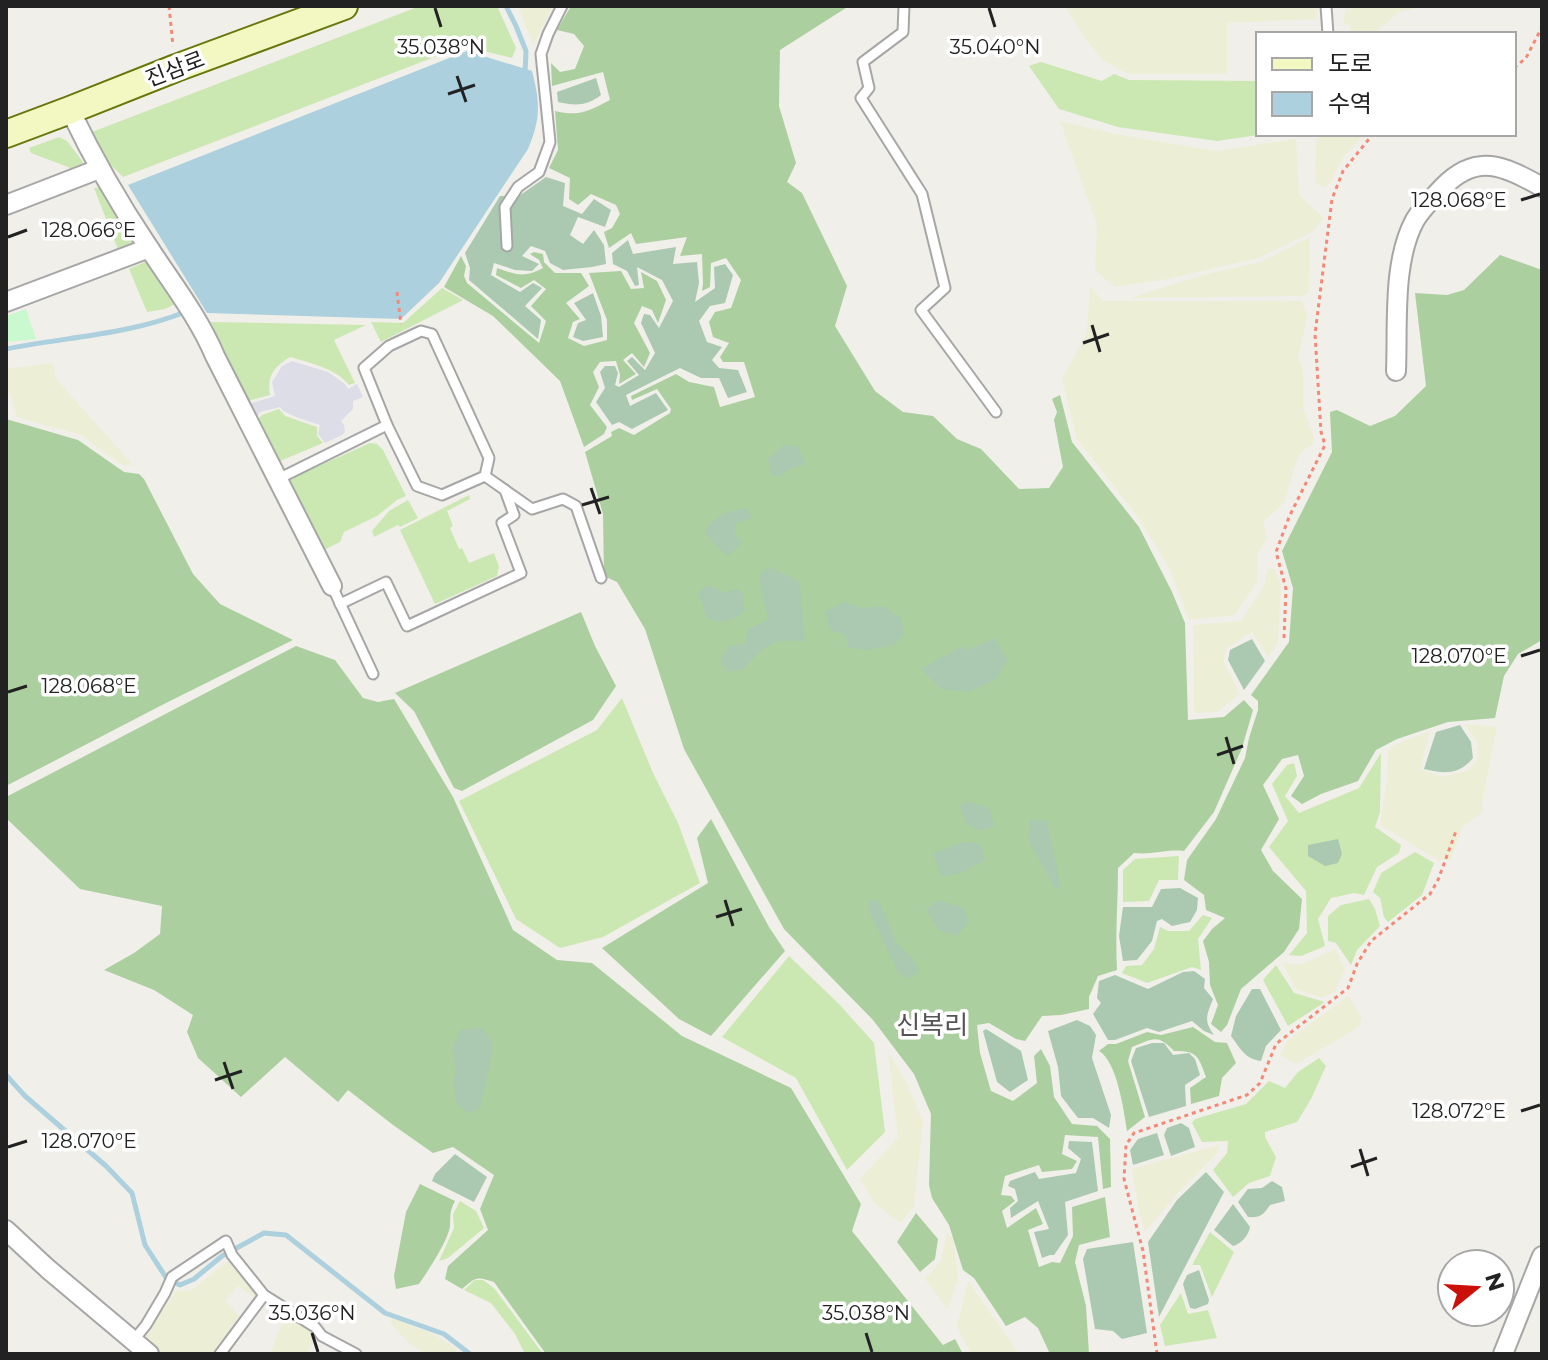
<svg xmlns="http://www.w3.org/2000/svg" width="1548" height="1360" font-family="Montserrat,'Noto Sans KR',sans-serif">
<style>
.farmland{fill:#ecefd6}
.grass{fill:#cbe8b2}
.forest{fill:#accfa0}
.cemetery{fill:#abc9b1}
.park{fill:#caf8cf}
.plaza{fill:#dddde7}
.water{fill:#acd0dd}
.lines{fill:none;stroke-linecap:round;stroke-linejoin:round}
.stream{stroke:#acd0dd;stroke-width:5}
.lane-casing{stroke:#a6a6a6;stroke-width:13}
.street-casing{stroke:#a6a6a6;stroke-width:22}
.secondary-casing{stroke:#67770a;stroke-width:30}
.path{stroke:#f48977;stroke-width:3;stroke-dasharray:4 4;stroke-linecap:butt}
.lane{stroke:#fff;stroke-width:9}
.street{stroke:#fff;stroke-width:18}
.secondary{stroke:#f3f7c1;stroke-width:26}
.ticks{fill:none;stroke:#222;stroke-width:3}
.labels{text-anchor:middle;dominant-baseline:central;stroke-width:7;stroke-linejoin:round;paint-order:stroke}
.street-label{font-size:22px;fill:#222;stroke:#fff}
.quarter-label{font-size:26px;fill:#555;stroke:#fff}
.ticks-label{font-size:20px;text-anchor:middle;fill:#222;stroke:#fff;stroke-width:7;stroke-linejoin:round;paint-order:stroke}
</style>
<rect width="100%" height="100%" fill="#f1efe9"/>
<g class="farmland">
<path d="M518 6H553L533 45Z"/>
<path d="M1065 6H1317V19L1227 23V74H1128L1103 60 1084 37Z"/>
<path d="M1371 6H1426L1399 12 1374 34H1351L1350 26 1344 24 1345 9Z"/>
<path d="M1060 121 1115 134 1216 151 1296 139 1299 195 1324 218 1312 232 1258 258 1167 279 1115 287 1095 270 1097 225Z"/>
<path d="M1319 134H1365L1343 157 1330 183 1324 187 1315 183 1316 141Z"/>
<path d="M1310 237 1309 292 1302 296 1131 298 1203 275 1261 262Z"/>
<path d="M1090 287 1103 301H1302L1307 314 1306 324 1298 357 1303 370V408L1313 434V444L1301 452 1298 457 1284 503 1263 522 1267 539 1258 553 1257 582 1235 615 1189 620 1168 565 1135 513 1077 439 1062 379 1087 333Z"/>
<path d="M53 363 56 379 133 465H122L81 435 17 417 6 382V369Z"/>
<path d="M1268 569H1275L1281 586 1278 644 1268 657 1252 632 1227 648 1223 660 1240 694 1217 712 1194 713 1193 625 1241 621 1264 586Z"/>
<path d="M1464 724 1497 727 1482 803 1483 812 1463 826 1450 861 1442 859 1439 861 1380 825 1387 780 1388 751 1392 746 1430 731 1420 769 1442 777 1467 771 1477 761 1478 743Z"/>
<path d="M1336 949 1345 969 1334 993 1321 998 1296 989 1282 963 1300 965Z"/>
<path d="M1348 996 1362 1017 1359 1027 1296 1064 1280 1055 1287 1041Z"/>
<path d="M888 1052 907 1083 923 1122 914 1206 900 1223 874 1203 860 1179 898 1138Z"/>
<path d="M1219 1145 1217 1153 1178 1193 1145 1232 1138 1206 1132 1169Z"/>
<path d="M947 1232 953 1238 958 1279 948 1309 925 1279 941 1261Z"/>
<path d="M230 1259 259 1295 255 1298 238 1286 225 1301 240 1316 215 1354H160L143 1340 176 1291 192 1290Z"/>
<path d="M968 1281 1019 1354H971L957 1327Z"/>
<path d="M285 1316 316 1332 307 1354H270Z"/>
<path d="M393 1318 435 1335 457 1349 453 1354H426L409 1343 390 1323Z"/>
</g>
<g class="grass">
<path d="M420 6H497L516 48 512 58 463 46 123 177 109 163 92 132Z"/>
<path d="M1041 62 1102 81 1114 74 1129 80 1258 81V134H1265L1217 141 1118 127 1059 109 1029 66Z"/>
<path d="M59 137 67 141 83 162 81 170 74 172 68 167 31 153 29 148Z"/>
<path d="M102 187 136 240 133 248 119 252 94 188Z"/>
<path d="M145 262 150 264 177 303 165 309 147 312 129 269Z"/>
<path d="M442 288 463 300 381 342 371 322 403 323Z"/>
<path d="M211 322 366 325 334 340 355 383 349 385C335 368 310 363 290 357 273 368 267 375 270 395L248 401Z"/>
<path d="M279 409 285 416 317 427V436L323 443 278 462 257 420 262 415Z"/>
<path d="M370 443 377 444 383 450 406 496 397 500 377 516 344 532 340 542 320 552 288 484 294 477Z"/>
<path d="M469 495 470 499 447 511 453 526 450 528 459 549 462 548 469 563 494 553 499 567 497 576 435 604 400 530Z"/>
<path d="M408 500 418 518 400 527 398 525 374 537 372 531 389 511Z"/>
<path d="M622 698 653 773 678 823 700 883 603 937 560 948 516 919 459 801 597 730Z"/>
<path d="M1381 753 1380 812 1375 827 1401 845 1399 853 1377 867 1364 895 1354 893 1331 898 1318 919 1325 946 1301 956 1289 955 1307 933 1306 891 1269 847 1288 821 1272 784 1287 765 1294 763 1297 776 1285 796 1299 813 1359 788Z"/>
<path d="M1415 852 1434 863 1422 895 1388 922 1384 917 1380 898 1373 892 1381 873Z"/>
<path d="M1179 856 1178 880H1159L1149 901 1123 902V870L1135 859Z"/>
<path d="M1369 899 1375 909 1380 926 1357 950 1351 965 1336 943 1328 941V916L1341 905Z"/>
<path d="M1203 915 1212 918 1198 939 1201 970 1192 967 1147 983 1122 973 1126 966 1142 965 1154 949 1160 927 1168 931H1189Z"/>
<path d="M789 956 839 1004 874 1043 885 1132 847 1170 796 1078 722 1037Z"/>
<path d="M1276 965 1294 993 1325 1002 1288 1026 1263 980Z"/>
<path d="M1319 1058 1326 1066 1311 1099 1297 1122 1265 1132V1137L1276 1157 1270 1176 1249 1183 1233 1197 1213 1170 1227 1153 1228 1141 1202 1142 1192 1123 1195 1119 1246 1104 1269 1081 1285 1088 1298 1072Z"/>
<path d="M460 1201 476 1211 484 1228 448 1258 439 1261 454 1228 453 1214Z"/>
<path d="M1210 1232 1234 1252 1212 1297 1200 1265H1192Z"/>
<path d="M475 1280H483L494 1288 543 1354H525L515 1334 491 1303 464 1290Z"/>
<path d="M1181 1293 1188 1314 1208 1310 1217 1338 1165 1346 1160 1325Z"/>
</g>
<g class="forest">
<path d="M571 6H849L780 50 779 106 796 163 787 182 802 193 847 286 835 326 875 391 903 412 933 416 957 439 981 449 1019 489 1049 488 1063 467 1054 420 1057 412 1052 399 1060 395 1072 442 1139 527 1172 592 1185 623 1188 720 1224 717 1244 700 1253 710 1242 748 1214 812 1184 851C1166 849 1153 855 1134 853L1118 868C1118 902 1115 936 1117 970L1098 976 1089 997V1009L1061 1015 1042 1016 1025 1041 1016 1039 989 1023 977 1025 980 1053 991 1091 1013 1101 1037 1083 1034 1056 1041 1049 1050 1066 1054 1097 1072 1124 1097 1126 1110 1139 1111 1187 1103 1189 1098 1137 1065 1135 1062 1154 1077 1161 1072 1169 1042 1172 1039 1165 1005 1176 1001 1195 1011 1196 1015 1201 1002 1211 1007 1228 1036 1208 1043 1224 1028 1230 1039 1267 1052 1262 1060 1263 1073 1236 1072 1207 1105 1197 1110 1237 1079 1245 1075 1262 1086 1306 1089 1354H1050L1038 1328 1025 1317 1006 1326 974 1278 963 1270 949 1225 932 1198 929 1185 931 1114 914 1074 873 1020 784 929 684 749 645 629 617 582 604 576 603 514 585 452 612 436 611 432 619 428 634 435 670 413 671 409 657 389 632 400 631 396 676 374 689 382 714 387 720 407 755 397 744 362H723L720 357 729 343 713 337 709 322 715 312 731 308 741 280 726 258 711 263 710 287 702 291 703 284 702 254 680 256 687 237 636 244 631 233 609 248 604 232 612 228 620 214 616 205 591 194 578 205 569 199 570 178 549 168 558 150 555 111C578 117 589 111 610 100L603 72 552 86 551 63 560 72 575 69 584 46 574 34 557 30Z"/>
<path d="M534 252 543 254 544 262 555 273H581L589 286 566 303 580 319 573 322 568 338 584 346 607 340V320L589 273 621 271 631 289 644 288 641 272 657 281 666 300 658 323 652 310 642 306 634 323 650 353 644 367 632 353 623 360 636 374 619 384 620 375 616 361 600 362 593 372 599 387 590 405 607 427 604 434 584 447 560 381 493 316 444 287 461 256 466 266 464 276 467 283 539 343 546 321 531 306 546 289 534 280 521 288 496 275 497 268C517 275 524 278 543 268L539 260 530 254Z"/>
<path d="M1500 255 1542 270V640L1518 654 1504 676 1495 718 1448 722 1397 739 1376 750 1358 781 1321 794 1302 804 1291 796 1304 776 1298 755 1282 759 1263 785 1279 819 1261 850 1273 871 1302 899 1299 929 1284 952 1241 989 1227 1025 1221 1032 1211 1024 1218 1005 1210 985 1209 962 1203 941 1212 929 1225 918 1206 910 1204 895 1184 880 1187 860 1216 819 1245 758 1249 738 1258 710V701L1251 695 1289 642 1293 588 1282 551 1332 452 1330 412 1337 410 1370 426 1395 416 1426 386 1415 293 1447 295 1464 290Z"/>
<path d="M6 419 78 440 124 472 139 474 144 479 193 574 220 604 293 640 164 704 6 786Z"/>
<path d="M581 612 595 646 616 686 593 720 462 791 454 788 414 711 395 693Z"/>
<path d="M296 646 335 660 363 698 378 702 394 699 453 797 513 930 557 960 592 963 682 1036 791 1088 861 1204 852 1231 943 1345 955 1339 963 1354H546L494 1282C476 1276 476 1277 462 1289L445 1279 448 1266 488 1230 480 1209 494 1175 453 1147 433 1153 393 1125 348 1090 338 1102 285 1057 241 1097 198 1058 187 1032 193 1015 154 990 104 970 134 953 160 934 162 906 80 889 6 818V797Z"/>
<path d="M711 819 769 927 785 951 711 1036 679 1019 602 948 708 883 697 838Z"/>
<path d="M1193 1027 1215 1042 1227 1043 1236 1063 1222 1078 1219 1096 1191 1104 1190 1088 1206 1077C1198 1056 1198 1051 1174 1051 1157 1033 1153 1039 1132 1047L1128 1061 1145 1117 1127 1131C1124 1111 1117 1061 1099 1051L1108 1044H1116L1147 1032 1161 1035Z"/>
<path d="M420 1184 455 1201C449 1213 451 1214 450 1226 448 1241 428 1271 419 1284L396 1289 394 1276 406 1212Z"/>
<path d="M916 1213 938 1239 935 1259 920 1272 897 1242Z"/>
</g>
<g class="cemetery">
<path d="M596 78 601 95C587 106 575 106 558 102L557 92Z"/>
<path d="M546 177 565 183 563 206 582 214 594 199 611 210 605 227 578 217 570 235 583 244 594 230 604 245 606 264 592 267 563 270 550 263 545 251 531 246 522 256 539 264 532 271 515 270 494 263 491 275 520 292 533 283 542 288 525 306 541 320 538 339 469 280 470 268 465 253 500 196H519Z"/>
<path d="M628 240 633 254 676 247 673 264 697 262 699 283 695 302 715 288 714 267 725 264 733 275 725 303 710 306 699 321 707 342 722 347 712 360 719 368 738 370 747 392 728 398 719 378H701L680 368 626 395 630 406 656 393 668 410 632 429 619 422 612 425 596 402 605 388 600 372 605 366H615L618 373 615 385 619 387 639 375 627 361 632 357 645 370 655 353 641 323 644 314 650 315 659 328 673 301 662 280 637 267 639 285 635 286 627 271 613 264 612 253Z"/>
<path d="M593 293 601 316 603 337 583 341 573 337 578 323 586 320 574 303Z"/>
<path d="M784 445 798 446 805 464 790 469 780 477 771 474 768 459Z"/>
<path d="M746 508 752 518 736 523 735 535 742 543 728 556 720 550 705 532C713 516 729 511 746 508Z"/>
<path d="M769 567 800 582 805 641H778L762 650 743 669 728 672 720 659 730 645 745 644 748 629 768 620 759 575Z"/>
<path d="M708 585 724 592 738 589 744 595V612C729 623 724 623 707 618L698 592Z"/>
<path d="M846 602 861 608 884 606 901 618 904 633 894 645 869 650 849 648 844 634 829 630 826 611Z"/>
<path d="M994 638 1008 660 995 680 969 692 941 689 921 669 961 647 969 650Z"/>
<path d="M1252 639 1265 661 1244 690 1228 660 1230 650Z"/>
<path d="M1460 725 1471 742 1473 758C1459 775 1444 774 1424 769L1436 732Z"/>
<path d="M967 801 990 809 994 826 980 831 966 824 960 806Z"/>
<path d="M1030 819 1047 821 1061 887 1055 889 1028 839Z"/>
<path d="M1338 839 1342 854 1338 863 1325 866 1308 856V845Z"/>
<path d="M963 842 981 844 985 860 963 872 942 877 933 854Z"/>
<path d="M1180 888 1198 898 1197 910 1190 922 1172 926 1162 919 1157 921 1152 941 1137 960 1123 961 1119 936 1123 907H1152L1161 889Z"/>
<path d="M870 900 879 901 896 942 911 957 919 970 909 979 898 972 868 908Z"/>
<path d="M940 900 965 909 968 923 957 936 938 930 926 909Z"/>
<path d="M1194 971 1205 979 1204 988 1213 999C1207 1015 1203 1020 1214 1035L1204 1031 1192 1021 1159 1032 1147 1028 1115 1040H1108L1093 1014 1101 1003 1097 998 1099 981 1115 975 1148 989 1183 972Z"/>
<path d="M1252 989H1260L1281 1030 1266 1046 1261 1061C1245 1059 1240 1048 1231 1036L1236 1016Z"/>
<path d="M1077 1020 1090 1026 1096 1035 1092 1058 1111 1115 1109 1128 1093 1118H1078L1061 1096 1058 1067 1048 1031Z"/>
<path d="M481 1027 492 1042V1053L480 1108 467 1113 457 1104 453 1081 456 1072 452 1049 461 1030Z"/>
<path d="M986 1029 1021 1051 1028 1080 1010 1092 997 1082 983 1031Z"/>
<path d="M1152 1043H1164L1173 1055 1189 1053 1195 1059 1200 1075 1185 1085 1186 1106 1149 1117 1131 1061 1136 1048Z"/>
<path d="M1181 1123 1189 1128 1195 1147 1171 1156 1164 1135 1167 1128Z"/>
<path d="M1157 1133 1164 1155 1133 1165 1130 1150 1138 1139Z"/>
<path d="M1069 1141 1092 1142 1098 1191 1065 1202 1068 1235 1054 1255H1050L1042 1258 1034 1232 1049 1229 1038 1201 1011 1218 1010 1208 1018 1201 1015 1189 1008 1186 1010 1181 1035 1172 1039 1179 1076 1173 1081 1159 1068 1148Z"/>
<path d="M455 1154 487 1177 474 1202 432 1181 435 1174Z"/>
<path d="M1206 1172 1224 1192 1159 1317 1148 1242 1177 1200Z"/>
<path d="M1272 1181 1282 1187 1285 1201 1270 1205C1264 1214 1261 1218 1248 1217L1238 1202 1248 1189 1262 1188Z"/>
<path d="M1233 1204 1250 1227C1249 1235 1241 1244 1233 1246L1214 1230Z"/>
<path d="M1133 1242 1147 1333 1122 1339 1113 1331 1095 1329 1083 1259 1087 1249Z"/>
<path d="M1199 1270 1209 1300 1208 1304 1195 1309 1190 1308 1183 1284 1187 1275Z"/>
</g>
<path class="park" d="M26 309 36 339 6 342V316Z"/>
<path class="plaza" d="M292 361 328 372 345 384 348 389 357 384 363 397 353 401V409L341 421 344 425 345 432 342 435 325 443 318 434 320 425 296 417 283 411 280 407 260 412 256 419 249 404 275 396 272 382 282 366Z"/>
<path class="water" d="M467 51 532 71C540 102 541 118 528 149L439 283 401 319 207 313 128 185Z"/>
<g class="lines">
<g class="stream">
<path d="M506 6 516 26 526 51 525 73"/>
<path d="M6 349C65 337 128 335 185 312"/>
<path d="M6 1075 25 1096 106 1166 132 1193 145 1245 167 1279 180 1285 194 1279 222 1256 264 1233 286 1235 385 1313 444 1334 470 1354"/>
</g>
<defs>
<g id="lane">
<path d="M904 6 903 32 863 62 869 88 861 98 922 194 945 288 921 310 996 412"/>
<path d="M1326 6 1328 34"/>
<path d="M507 246 505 207 518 187 539 172 550 142 541 54 548 34 562 6"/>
<path d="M421 331 432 334 489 458 485 476 442 495 417 486 387 425 364 368 389 346Z"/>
<path d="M485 476 532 509 563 499 576 506 601 578"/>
<path d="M278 479 387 425"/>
<path d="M332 586 373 674"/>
<path d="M340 604 386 582 407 626 521 573 502 523 514 515 505 490"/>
<path d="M133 1341 146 1325 165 1293 172 1277 226 1241 232 1255 264 1295 315 1327 322 1336 356 1354"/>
<path d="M220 1354 264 1295"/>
</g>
<g id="street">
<path d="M70 110C93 158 118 202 147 245 171 282 198 316 215 356L332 586"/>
<path d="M6 205 99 169"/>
<path d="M6 302 149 248"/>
<path d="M1396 371C1398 325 1392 262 1415 220 1422 208 1433 198 1443 187 1477 152 1504 166 1542 187"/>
<path d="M6 1230 48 1269 149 1354"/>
<path d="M1503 1354 1542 1256"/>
</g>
<path id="secondary" d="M6 134 70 110 176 68 344 6"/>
</defs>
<use href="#lane" class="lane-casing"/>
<use href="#street" class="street-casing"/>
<use href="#secondary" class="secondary-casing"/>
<g class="path">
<path d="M169 6 173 46"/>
<path d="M1514 68 1526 58 1542 27"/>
<path d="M397 292 401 324"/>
<path d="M1284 638 1286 589 1276 552 1289 517 1325 445 1321 432 1315 334 1332 199 1343 171 1373 134"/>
<path d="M1157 1354 1143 1251 1124 1179 1126 1145 1134 1133 1247 1095 1260 1083 1276 1044 1348 988 1357 964 1371 941 1430 894 1438 880 1456 831"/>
</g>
<use href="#lane" class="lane"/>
<use href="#street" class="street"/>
<use href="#secondary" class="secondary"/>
</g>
<path class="ticks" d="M435 8 441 27M989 8 995 27M457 76 466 102M448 94 475 85M1521 200 1540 194M8 237 27 230M1092 325 1100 352M1083 343 1109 334M591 488 600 514M582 505 609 497M1521 656 1540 650M8 692 27 686M1226 737 1234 764M1217 755 1243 746M725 900 733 926M716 917 742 909M224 1062 233 1089M215 1080 242 1071M1521 1111 1540 1105M8 1147 27 1141M1360 1149 1368 1176M1351 1167 1377 1158M312 1333 318 1352M866 1333 872 1352"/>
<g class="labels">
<g class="street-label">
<text transform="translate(175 69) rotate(-21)">진삼로</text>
</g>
<g class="quarter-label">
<text x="932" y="1025">신복리</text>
</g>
</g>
<g class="ticks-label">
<text x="441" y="54">35.038°N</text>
<text x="995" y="54">35.040°N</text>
<text x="1459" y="207">128.068°E</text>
<text x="89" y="237">128.066°E</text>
<text x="1459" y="663">128.070°E</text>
<text x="89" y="693">128.068°E</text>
<text x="1459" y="1118">128.072°E</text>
<text x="89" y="1148">128.070°E</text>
<text x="312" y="1320">35.036°N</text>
<text x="866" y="1320">35.038°N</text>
</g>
<rect width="1548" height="1360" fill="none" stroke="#222222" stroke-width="16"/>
<rect x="1256" y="32" width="260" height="104" fill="#ffffff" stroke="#a7a7a7" stroke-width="2"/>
<rect x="1272" y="58" width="40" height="12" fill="#f3f7c1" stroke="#a7a7a7" stroke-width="2"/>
<text x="1328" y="72" font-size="24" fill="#222222">도로</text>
<rect x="1272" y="92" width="40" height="24" fill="#acd0dd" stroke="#a7a7a7" stroke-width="2"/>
<text x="1328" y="112" font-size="24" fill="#222222">수역</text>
<g transform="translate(1476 1288) rotate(72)"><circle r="38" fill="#ffffff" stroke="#a7a7a7" stroke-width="2"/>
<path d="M0-6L14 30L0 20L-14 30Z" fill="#ca1009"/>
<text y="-12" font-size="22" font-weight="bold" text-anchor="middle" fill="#222222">N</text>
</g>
</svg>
